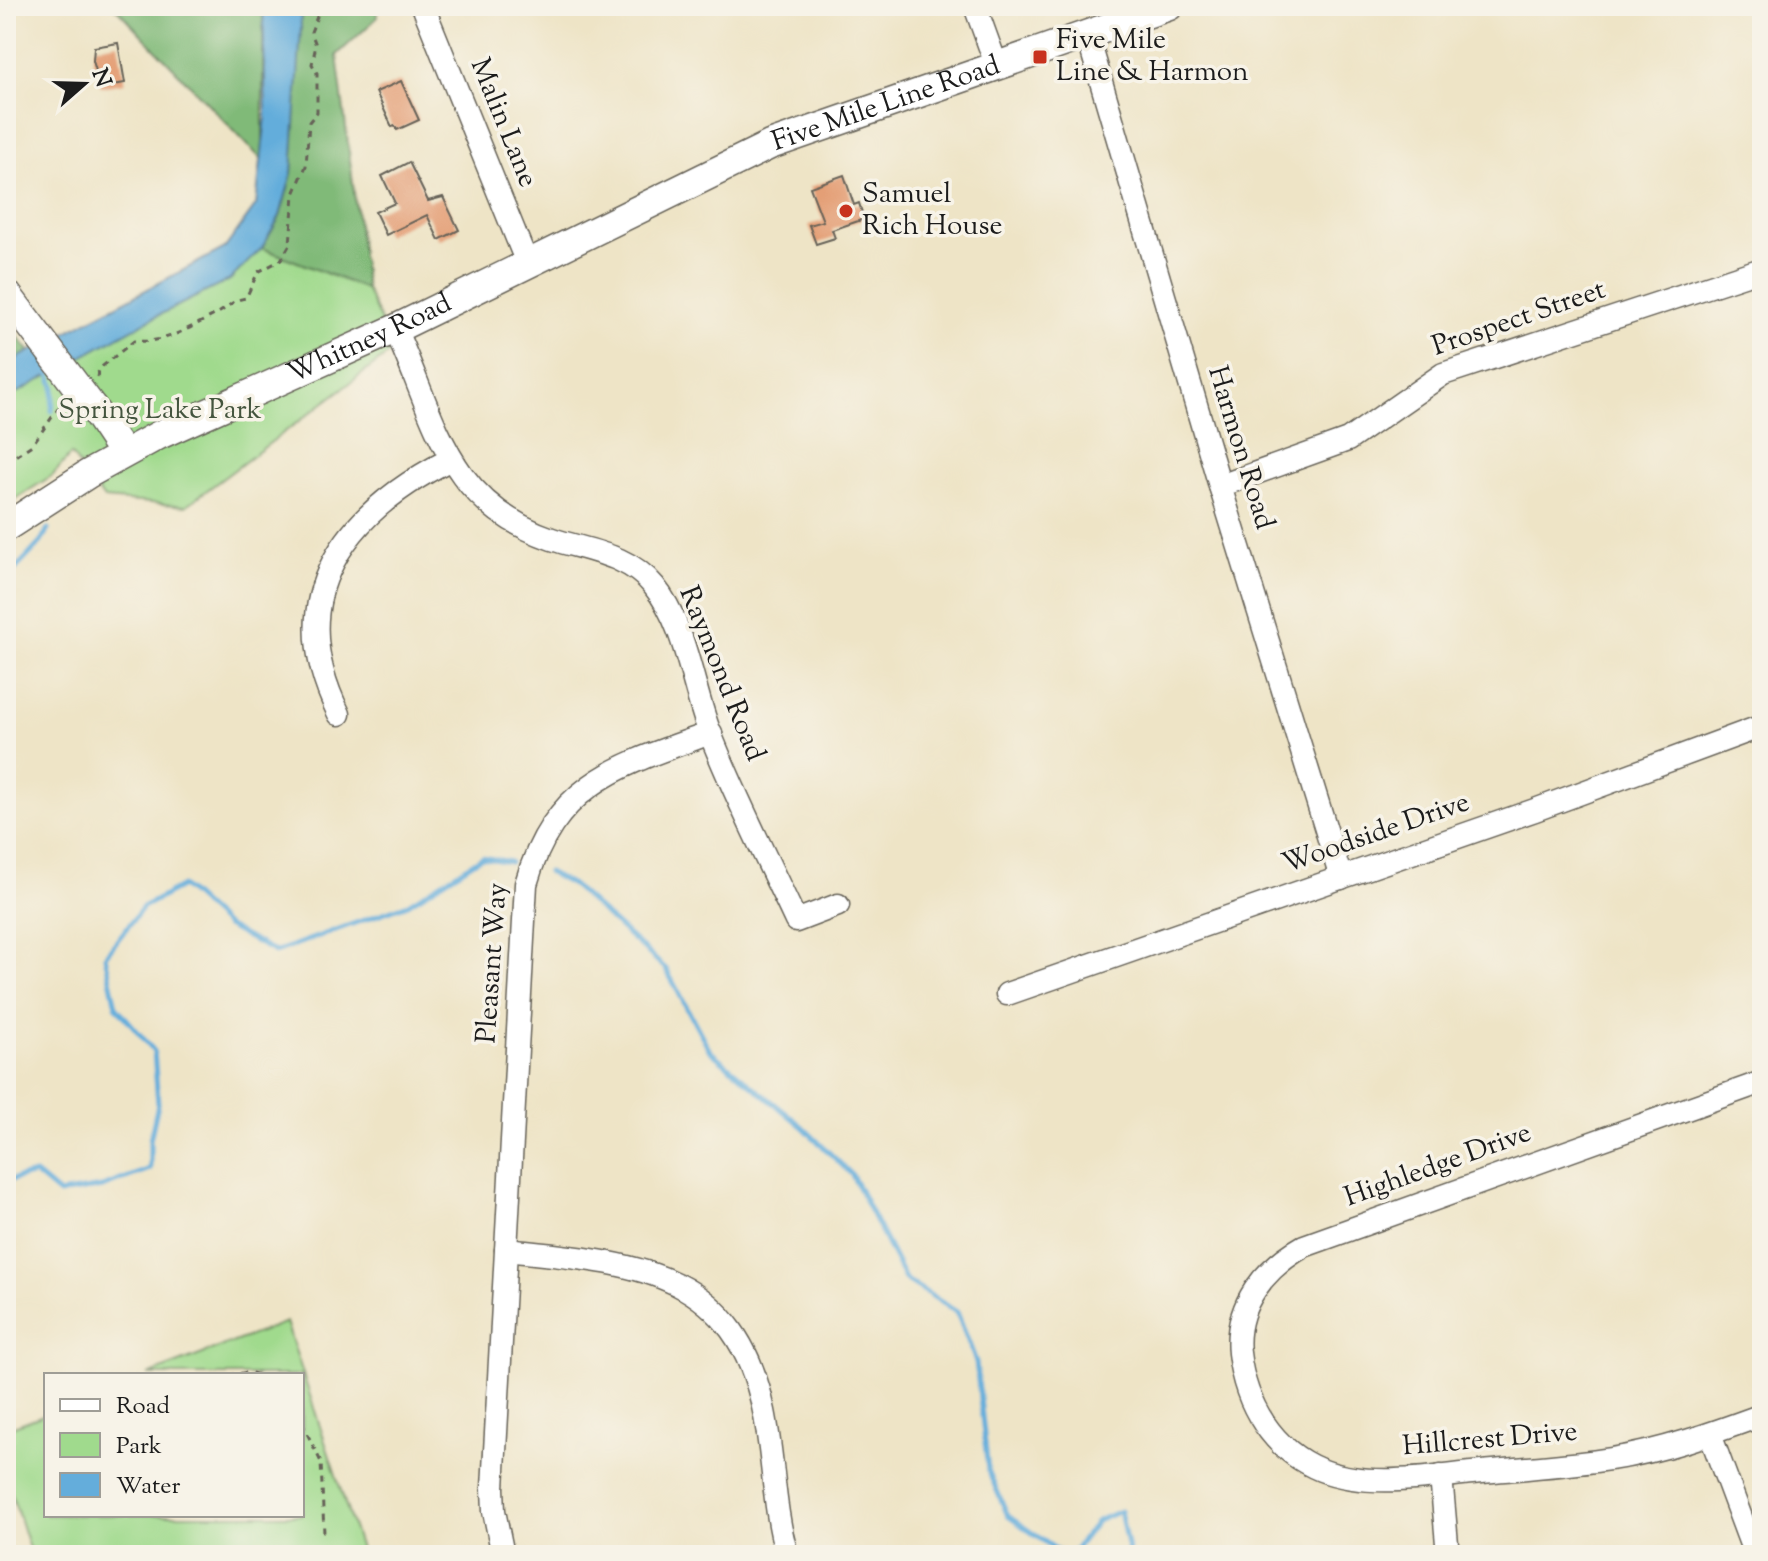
<svg xmlns="http://www.w3.org/2000/svg" width="1768" height="1561" font-family="'Sorts Mill Goudy',serif">
<style>
.green{fill:#a0da8d;stroke:#5e7b54;stroke-width:2}
.forest{fill:#80ba78;stroke:#4e6b4a;stroke-width:2}
.water{fill:#64addb;stroke:#40647c;stroke-width:2}
.lines{fill:none;stroke-linecap:round;stroke-linejoin:round}
.stream{stroke:#64addb;stroke-width:5}
.building{fill:#e49f76}
.minor-casing{stroke:#666258;stroke-width:25}
.major-casing{stroke:#666258;stroke-width:31}
.path{stroke:#666258;stroke-width:3;stroke-dasharray:6 6;stroke-linecap:butt}
.minor{stroke:#fff;stroke-width:22}
.major{stroke:#fff;stroke-width:28}
.major-bridge-casing{stroke:#666258;stroke-width:31;stroke-linecap:butt}
.major-bridge{stroke:#fff;stroke-width:28}
.poi-dot{fill:#c8321e;stroke:#f7f3e8;stroke-width:3}
.labels{text-anchor:middle;dominant-baseline:central;stroke-width:7;stroke-linejoin:round;paint-order:stroke}
.poi-label{font-size:28px;fill:#1c1c1c;stroke:#f7f3e8;text-anchor:start}
.street-label{font-size:28px;fill:#1c1c1c;stroke:#f7f3e8}
.park-label{font-size:28px;fill:#44553e;stroke:#f7f3e8}
</style>
<rect width="100%" height="100%" fill="#f7f3e8"/>
<filter id="ink" filterUnits="userSpaceOnUse"><feTurbulence type="fractalNoise" baseFrequency=".0125" numOctaves="2"/><feDisplacementMap in="SourceGraphic" scale="16" xChannelSelector="R" yChannelSelector="G"/><feConvolveMatrix kernelMatrix="1 2 1 2 8 2 1 2 1" color-interpolation-filters="sRGB"/></filter>
<filter id="wash" filterUnits="userSpaceOnUse"><feTurbulence type="fractalNoise" baseFrequency=".006" numOctaves="4" result="noise"/><feDisplacementMap in="SourceGraphic" scale="32" xChannelSelector="R" yChannelSelector="G"/><feGaussianBlur stdDeviation="1.8" result="paint"/><feColorMatrix in="noise" values="0 0 0 0 0 0 0 0 0 0 0 0 0 0 0 0 0 1.4 0 .05"/><feComposite in="paint" operator="in"/></filter>
<g filter="url(#wash)">
<rect width="100%" height="100%" fill="#eee4c6"/>
<g class="green">
<path d="M253 244 366 289 394 350 186 506 104 499 71 454 53 475 6 505V381Z"/>
<path d="M286 1322 362 1555H31L6 1476V1429L46 1414V1515H302V1375H148Z"/>
</g>
<g class="forest">
<path d="M114 6H263V161Z"/>
<path d="M300 6H375L378 17 337 55 366 289 262 248 280 216 292 173Z"/>
<path d="M6 322 30 352 6 364Z"/>
</g>
<path class="water" d="M263 6H300L301 28 292 173 280 216 262 248 230 280 145 322 6 399V364L225 248 256 205 266 116Z"/>
<g class="lines">
<g class="stream">
<path d="M48 369 54 386 52 411"/>
<path d="M6 579 41 542 48 529"/>
<path d="M548 872 572 885 666 969 710 1051 803 1127 852 1175 905 1279 957 1312 976 1362 988 1470 1008 1516 1064 1555"/>
<path d="M6 1181 35 1174 59 1194 102 1187 150 1169V1140L158 1104 154 1051 116 1006 105 956 143 907 182 886 226 926 275 952 408 904 482 857 510 862"/>
<path d="M1071 1555 1097 1521 1120 1511 1129 1555"/>
</g>
</g>
<g id="blocks">
<g class="building">
<path d="M118 43 125 83 101 87 93 61 94 47Z"/>
<path d="M401 81 419 120 397 130 395 126 392 127 376 92Z"/>
<path d="M409 162 428 201 443 197 459 230 439 240 427 215 386 235 375 212 395 203 382 176Z"/>
<path d="M844 175 854 205 859 203 864 219 832 230 835 238 816 244 809 225 823 221 810 187Z"/>
</g>
</g>
</g>
<g filter="url(#ink)">
<use href="#blocks" fill-opacity="0" stroke="#666258" stroke-width="2"/>
<g class="lines">
<defs>
<g id="minor">
<path d="M423 6 527 263"/>
<path d="M975 6 996 64"/>
<path d="M1087 34 1220 486 1341 878"/>
<path d="M395 329C436 419 446 503 552 539 588 551 628 554 654 586 686 625 692 687 710 733 735 797 767 859 796 921L838 905"/>
<path d="M1220 486 1348 440 1443 374 1762 269"/>
<path d="M339 714C280 596 345 513 449 460"/>
<path d="M1007 994 1535 810 1762 726"/>
<path d="M1762 1082 1304 1246C1265 1268 1234 1305 1239 1353 1245 1404 1272 1450 1321 1470 1367 1488 1425 1478 1472 1473 1518 1468 1565 1466 1611 1459 1663 1451 1713 1433 1762 1415"/>
<path d="M506 1250C628 1263 735 1266 764 1411 774 1459 773 1507 787 1555"/>
<path d="M1710 1434 1755 1555"/>
<path d="M1441 1476 1448 1555"/>
<path d="M503 1555 494 1511 493 1488 526 884C555 782 621 765 711 733"/>
</g>
<g id="major">
<path d="M93 408 123 453"/>
<path id="s1" d="M6 527 88 474 159 435 395 329 770 145 1169 6"/>
</g>
</defs>
<use href="#minor" class="minor-casing"/>
<use href="#major" class="major-casing"/>
<g class="path">
<path d="M97 377 99 369 134 341C165 344 191 327 218 313 229 307 232 300 246 298L258 272 281 260 290 244 294 194 306 166 309 122 317 112V73L312 64 316 45 311 32 321 6"/>
<path d="M6 462 32 445 63 402"/>
<path d="M228 1375 250 1372 258 1375"/>
<path d="M302 1423 321 1462 324 1534"/>
</g>
<use href="#minor" class="minor"/>
<use href="#major" class="major"/>
<defs>
<path id="major-bridge" d="M6 293 93 408"/>
</defs>
<use href="#major-bridge" class="major-bridge-casing"/>
<use href="#major-bridge" class="major-bridge"/>
</g>
</g>
<g class="poi-dot">
<rect x="1032" y="49" width="16" height="16" rx="4"/>
<circle cx="846" cy="211" r="8"/>
</g>
<g class="labels">
<g class="poi-label">
<text x="1056" y="41">Five Mile<tspan x="1056" dy="32">Line &amp; Harmon</tspan></text>
<text x="862" y="195">Samuel<tspan x="862" dy="32">Rich House</tspan></text>
</g>
<g class="street-label">
<text stroke="none"><textPath href="#s1" startOffset="978">Five Mile Line Road</textPath></text>
<text transform="translate(503 123) rotate(68)">Malin Lane</text>
<text transform="translate(1519 319) rotate(-19)">Prospect Street</text>
<text stroke="none"><textPath href="#s1" startOffset="410">Whitney Road</textPath></text>
<text transform="translate(1240 448) rotate(73)">Harmon Road</text>
<text transform="translate(721 674) rotate(68)">Raymond Road</text>
<text transform="translate(1376 834) rotate(-19)">Woodside Drive</text>
<text transform="translate(493 963) rotate(-86)">Pleasant Way</text>
<text transform="translate(1438 1166) rotate(-20)">Highledge Drive</text>
<text transform="translate(1490 1440) rotate(-5)">Hillcrest Drive</text>
</g>
<g class="park-label">
<text x="160" y="411">Spring Lake Park</text>
</g>
</g>
<rect width="1768" height="1561" fill="none" stroke="#f7f3e8" stroke-width="32"/>
<rect x="44" y="1373" width="260" height="144" fill="#f7f3e8" stroke="#9f9d96" stroke-width="2"/>
<rect x="60" y="1399" width="40" height="12" fill="#ffffff" stroke="#9f9d96" stroke-width="2"/>
<text x="116" y="1413" font-size="24" fill="#1c1c1c">Road</text>
<rect x="60" y="1433" width="40" height="24" fill="#a0da8d" stroke="#9f9d96" stroke-width="2"/>
<text x="116" y="1453" font-size="24" fill="#1c1c1c">Park</text>
<rect x="60" y="1473" width="40" height="24" fill="#64addb" stroke="#9f9d96" stroke-width="2"/>
<text x="116" y="1493" font-size="24" fill="#1c1c1c">Water</text>
<g transform="translate(84 84) rotate(70)" stroke="#f7f3e8" stroke-width="6" paint-order="stroke">
<path d="M0-6L14 30L0 20L-14 30Z" fill="#1c1c1c"/>
<text y="-12" font-size="22" font-weight="bold" text-anchor="middle" fill="#1c1c1c">N</text>
</g>
</svg>
